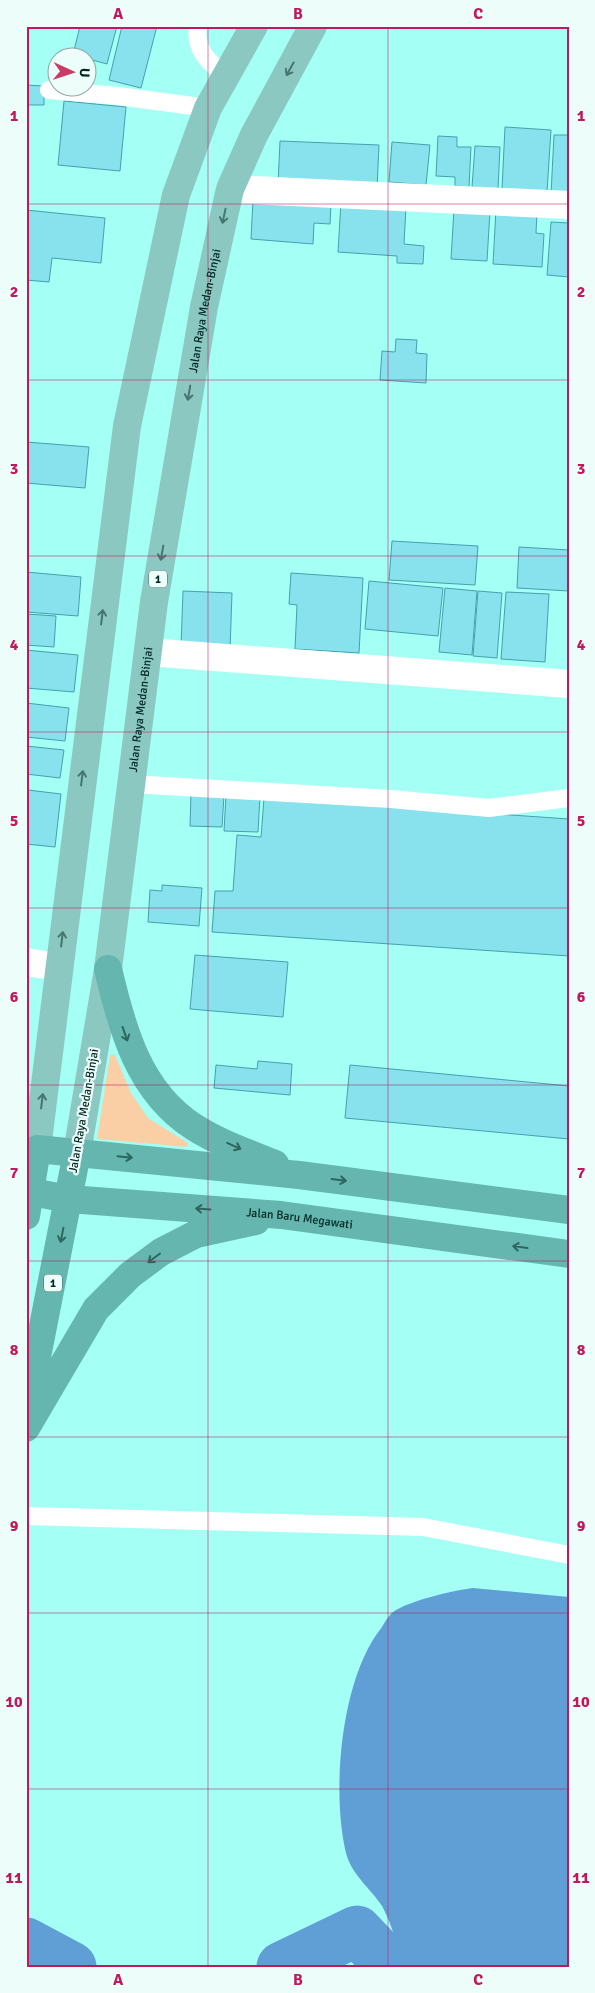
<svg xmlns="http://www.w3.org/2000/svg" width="595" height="1993" font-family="Signika,sans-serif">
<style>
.green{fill:#facfa5}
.water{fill:#609fd6}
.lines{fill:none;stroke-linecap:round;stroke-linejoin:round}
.river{stroke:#609fd6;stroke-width:51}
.building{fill:#87e2ee;stroke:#44a1ad}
.service{stroke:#fff;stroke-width:18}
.minor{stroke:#fff;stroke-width:28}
.primary{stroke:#8bc8c2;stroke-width:28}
.trunk{stroke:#64b6ae;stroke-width:28}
.oneway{stroke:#467672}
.oneway2{stroke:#2d6661}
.grid{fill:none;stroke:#c2185b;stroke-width:1;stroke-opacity:0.55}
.labels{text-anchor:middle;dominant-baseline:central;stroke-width:4.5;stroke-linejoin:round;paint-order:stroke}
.shield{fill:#ecfdfa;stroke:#476663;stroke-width:1}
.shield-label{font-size:11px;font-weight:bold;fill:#002522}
.street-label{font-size:12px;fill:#002522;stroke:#ecfdfa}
.neatline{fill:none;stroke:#c2185b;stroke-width:2}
.grid-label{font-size:16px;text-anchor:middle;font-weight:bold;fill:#c2185b}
</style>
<rect width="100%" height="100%" fill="#a4fff5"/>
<path class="green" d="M110 1055H115L131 1093 148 1118 188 1143V1147L97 1139Z"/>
<path class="water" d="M473 1588 569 1597V1967H404C398 1948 392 1924 382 1906 371 1889 351 1874 346 1853 331 1791 341 1677 382 1627 385 1622 389 1615 393 1612 408 1601 455 1590 473 1588Z"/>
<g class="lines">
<g class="river">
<path d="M26 1943 71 1967"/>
<path d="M282 1967 357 1931 378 1953 382 1967"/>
</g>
</g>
<g class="building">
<path d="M80 26H117L107 64 73 55Z"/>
<path d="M122 26H157L141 88 109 80Z"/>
<path d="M26 85 44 86V105H26Z"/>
<path d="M64 101 126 107 120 171 58 165Z"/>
<path d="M505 127 551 130 547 192 502 189Z"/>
<path d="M554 135H569V195L551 194Z"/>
<path d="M438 136 457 137V147H471L469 187 455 186V177L436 176Z"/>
<path d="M280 141 379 145 377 189 278 185Z"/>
<path d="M392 142 430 145 426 185 389 182Z"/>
<path d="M475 146 500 147 498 189 472 187Z"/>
<path d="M253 200 331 204 330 224 314 223 313 244 251 239Z"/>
<path d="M341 202 406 206 404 244 424 246 423 264 397 263V256L338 252Z"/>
<path d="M454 209 490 211 487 261 451 259Z"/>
<path d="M496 209 537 212 536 233 544 234 542 267 493 264Z"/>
<path d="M26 210 105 218 101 263 52 258 49 282 26 280Z"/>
<path d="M551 222 569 223V277L547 275Z"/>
<path d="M396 339 417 340 416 353 427 354 426 383 380 380 382 351 395 352Z"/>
<path d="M26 442 89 447 85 488 26 483Z"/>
<path d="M392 541 478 546 475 585 389 580Z"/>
<path d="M519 547 569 550V591L517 588Z"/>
<path d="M26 572 81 577 78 616 26 612Z"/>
<path d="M291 573 363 578 359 653 295 649 297 605 289 604Z"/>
<path d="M369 581 443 588 438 636 365 629Z"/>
<path d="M445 588 477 591 472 655 439 652Z"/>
<path d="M183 591 232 593 230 650 181 647Z"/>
<path d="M478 591 502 593 497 658 473 656Z"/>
<path d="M506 592 549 594 545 662 501 659Z"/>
<path d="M26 614 56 616 54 647 26 645Z"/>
<path d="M26 650 78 655 74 692 26 688Z"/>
<path d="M26 703 69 708 65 741 26 737Z"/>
<path d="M26 746 64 750 60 778 26 774Z"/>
<path d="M28 790 61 794 55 847 26 844Z"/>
<path d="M191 793 224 795 222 827 190 826Z"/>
<path d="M226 795 260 797 258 832 224 831Z"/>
<path d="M264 798 569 819V956L212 932 215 891H233L237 835 261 837Z"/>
<path d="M162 885 202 888 199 926 148 922 150 890 162 891Z"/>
<path d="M195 955 288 962 283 1017 190 1009Z"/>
<path d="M258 1061 292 1064 290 1095 214 1088 216 1065 257 1069Z"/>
<path d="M350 1065 569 1086V1139L345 1118Z"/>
</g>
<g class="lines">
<g class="service">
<path d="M198 26C194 51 209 62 226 76"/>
<path d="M49 90 118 96 208 108"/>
<path d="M131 784 391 799 489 808 569 798"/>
<path d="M26 1516 423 1527 569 1555"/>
</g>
<g class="minor">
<path d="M230 189 569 205"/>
<path d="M148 652 569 684"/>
<path d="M26 962 58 967"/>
</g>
<g class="primary">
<path d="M37 1149 127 426 176 195 208 108 254 26"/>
<path id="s1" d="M77 1153 108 969 154 602 204 307 230 189 254 135 313 26"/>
</g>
<g class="trunk">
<path d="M108 969C122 1029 139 1092 194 1127 219 1143 248 1153 275 1164"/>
<path id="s2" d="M31 1192 69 1199 281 1215 569 1254"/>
<path d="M26 1216 37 1149 299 1175 569 1210"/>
<path d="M26 1413 77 1153"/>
<path d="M26 1428 96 1309 130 1275 161 1252 196 1234 256 1221"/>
</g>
</g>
<defs><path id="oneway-shaft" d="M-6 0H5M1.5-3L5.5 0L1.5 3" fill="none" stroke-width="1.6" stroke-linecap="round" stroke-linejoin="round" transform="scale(1.25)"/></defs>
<g class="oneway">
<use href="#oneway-shaft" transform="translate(290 69) rotate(119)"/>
<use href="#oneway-shaft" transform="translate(224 216) rotate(102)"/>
<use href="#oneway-shaft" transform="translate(189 393) rotate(100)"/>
<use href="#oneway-shaft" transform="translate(162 553) rotate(100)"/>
<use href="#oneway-shaft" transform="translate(102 617) rotate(-83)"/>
<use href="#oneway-shaft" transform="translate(82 778) rotate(-83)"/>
<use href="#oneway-shaft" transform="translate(62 939) rotate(-83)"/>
<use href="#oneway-shaft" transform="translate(42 1101) rotate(-83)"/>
</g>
<g class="oneway2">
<use href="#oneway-shaft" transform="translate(125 1034) rotate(71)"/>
<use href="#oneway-shaft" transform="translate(234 1146) rotate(24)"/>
<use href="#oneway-shaft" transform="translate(125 1157) rotate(6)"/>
<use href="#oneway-shaft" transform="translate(339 1180) rotate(7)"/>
<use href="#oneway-shaft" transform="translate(203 1209) rotate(-176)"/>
<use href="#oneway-shaft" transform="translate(62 1235) rotate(101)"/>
<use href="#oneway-shaft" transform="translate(520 1247) rotate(-172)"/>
<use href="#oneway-shaft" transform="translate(154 1258) rotate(143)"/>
</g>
<path class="grid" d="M208 26V1967M388 26V1967M26 204H569M26 380H569M26 556H569M26 732H569M26 908H569M26 1085H569M26 1261H569M26 1437H569M26 1613H569M26 1789H569"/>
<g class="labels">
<g class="shield">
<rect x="149" y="570.5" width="18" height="17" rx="4"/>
<rect x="44" y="1274.5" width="18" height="17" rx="4"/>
</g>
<g class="shield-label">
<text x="158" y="579">1</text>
<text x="53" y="1283">1</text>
</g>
<g class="street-label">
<text stroke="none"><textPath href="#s1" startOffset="852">Jalan Raya Medan-Binjai</textPath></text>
<text stroke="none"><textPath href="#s1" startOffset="448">Jalan Raya Medan-Binjai</textPath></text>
<text transform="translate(84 1111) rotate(-80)">Jalan Raya Medan-Binjai</text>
<text stroke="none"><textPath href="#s2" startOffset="270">Jalan Baru Megawati</textPath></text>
</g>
</g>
<rect width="595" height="1993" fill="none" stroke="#ecfdfa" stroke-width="55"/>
<g transform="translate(72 72) rotate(93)"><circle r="24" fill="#ecfdfa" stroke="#8ea7a4"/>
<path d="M0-4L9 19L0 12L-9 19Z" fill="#ca3c67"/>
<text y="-8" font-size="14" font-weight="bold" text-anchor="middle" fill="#002522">U</text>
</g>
<rect x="28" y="28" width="540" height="1938" class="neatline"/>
<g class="grid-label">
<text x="118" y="19">A</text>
<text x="298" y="19">B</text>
<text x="478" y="19">C</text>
<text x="14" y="121">1</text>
<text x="581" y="121">1</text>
<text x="14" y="297">2</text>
<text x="581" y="297">2</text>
<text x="14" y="474">3</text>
<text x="581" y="474">3</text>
<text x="14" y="650">4</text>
<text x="581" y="650">4</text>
<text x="14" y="826">5</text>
<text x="581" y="826">5</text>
<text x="14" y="1002">6</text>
<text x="581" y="1002">6</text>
<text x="14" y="1178">7</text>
<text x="581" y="1178">7</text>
<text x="14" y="1355">8</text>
<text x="581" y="1355">8</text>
<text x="14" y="1531">9</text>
<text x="581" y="1531">9</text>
<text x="14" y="1707">10</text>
<text x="581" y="1707">10</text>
<text x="14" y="1883">11</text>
<text x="581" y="1883">11</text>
<text x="118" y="1985">A</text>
<text x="298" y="1985">B</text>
<text x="478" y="1985">C</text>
</g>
</svg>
